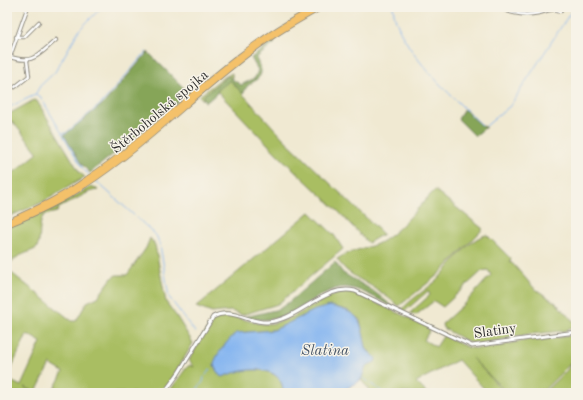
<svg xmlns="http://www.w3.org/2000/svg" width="583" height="400" font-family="'Old Standard TT',serif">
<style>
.green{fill:#a9be62;stroke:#6a7446}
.forest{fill:#86a558;stroke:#586842}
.water{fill:#85b5f0;stroke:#58708e}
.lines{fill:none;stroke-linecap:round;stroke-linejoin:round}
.stream{stroke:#85b5f0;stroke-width:1}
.minor-casing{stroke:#8e8a7e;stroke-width:4.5}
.tertiary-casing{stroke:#8e8a7e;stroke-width:5}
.trunk-casing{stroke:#8e8a7e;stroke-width:6}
.minor{stroke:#fff;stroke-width:2.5}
.tertiary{stroke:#fff;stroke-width:3}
.trunk{stroke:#f4c16a;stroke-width:4.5}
.labels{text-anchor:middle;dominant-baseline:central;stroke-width:3;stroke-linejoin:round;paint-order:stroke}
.street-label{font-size:14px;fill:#2b2b2b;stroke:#f7f3e8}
.water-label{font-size:15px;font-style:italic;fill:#465466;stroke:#f7f3e8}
</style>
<rect width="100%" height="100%" fill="#f7f3e8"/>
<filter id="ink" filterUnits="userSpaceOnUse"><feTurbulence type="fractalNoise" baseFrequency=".025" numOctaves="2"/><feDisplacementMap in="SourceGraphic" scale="8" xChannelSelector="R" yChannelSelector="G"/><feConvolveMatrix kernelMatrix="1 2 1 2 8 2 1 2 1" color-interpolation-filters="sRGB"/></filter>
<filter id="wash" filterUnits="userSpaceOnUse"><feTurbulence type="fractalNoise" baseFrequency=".012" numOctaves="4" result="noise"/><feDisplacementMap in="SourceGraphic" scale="16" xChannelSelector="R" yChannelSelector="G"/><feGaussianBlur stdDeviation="0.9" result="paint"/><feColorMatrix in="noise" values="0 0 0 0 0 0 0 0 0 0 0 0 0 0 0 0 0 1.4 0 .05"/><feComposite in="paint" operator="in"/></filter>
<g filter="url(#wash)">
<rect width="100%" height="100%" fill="#f0e9d2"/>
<g class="green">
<path d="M232 73V78L227 76 203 96V100L199 96 222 78Z"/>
<path d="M230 80 283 138 383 234 368 243 339 212 277 154 217 91Z"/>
<path d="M34 100 37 101 80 173 85 177 43 202 8 217V177L38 153 12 121 7 125V115Z"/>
<path d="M92 186 98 190 89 192 59 208 57 212 44 215C37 226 42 237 37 248 27 254 7 257 9 271L72 321H76L87 302 98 297 112 278 116 275H127L146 248 150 238 155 245 166 302 177 317 193 343 172 379 162 393H52L63 372 50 364 36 392 24 387 34 393H7V379L21 386 41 342 27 334 10 371 7 370V228L59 205Z"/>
<path d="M435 190 483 229 439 274 399 306C391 300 384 294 376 289 361 279 347 275 337 259 349 251 363 249 377 244 398 234 419 206 435 190Z"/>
<path d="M310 212 334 235 343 249 278 304 242 315 231 311 212 313 196 307Z"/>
<path d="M487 235 511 259 510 262 513 264 534 288 556 303 576 324 573 328 564 331 530 334 478 345 470 343 443 328 442 324 466 302 491 275 488 270 482 271 443 307 434 301 416 315 411 314V312L430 295 428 291 405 311H403L402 309 406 305C415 297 425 290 435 282 448 270 470 236 487 235Z"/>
<path d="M350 291 431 328 424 340 436 347 444 335C453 340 462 346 472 348 490 351 512 342 530 339 545 337 561 339 576 334V352L569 365 541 393H507L472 358 505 393H488L458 360 416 382 427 393H367L369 389 361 380 366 366 370 364 373 355 366 348 360 320 347 310 330 306 274 330 236 333 225 345 215 362 216 369 221 376C227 376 233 372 239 371 257 368 284 369 283 393H168L187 367 190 365 194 367 189 360 214 318C234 310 252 328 274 323 302 318 322 294 350 291Z"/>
<path d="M576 356V393H543L567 370Z"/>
</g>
<g class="forest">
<path d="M273 41 275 43 257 57C256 63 262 66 261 73 259 82 245 83 244 93L243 94 230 80 217 91 218 92 208 101 205 102 203 96 228 76 241 85 255 78 258 70 251 58Z"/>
<path d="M148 52 189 93 90 173 82 165 64 135 104 103Z"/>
<path d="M464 109 482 126 486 127 475 136 458 119Z"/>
<path d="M335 262 343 273 372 290 396 309C382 302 366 291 351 288 319 281 294 332 245 317L279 309 289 302Z"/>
</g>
<path class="water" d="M330 306C362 313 360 320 366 347 367 353 374 354 376 359L375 362 366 366 361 380 339 393H283C284 362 241 368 223 377L220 376C218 373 215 369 214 365 214 356 230 338 236 333L274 330 315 310Z"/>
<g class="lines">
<g class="stream">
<path d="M393 7C397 49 452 96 482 125"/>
<path d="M35 95 40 86 55 72 79 30 102 7"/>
<path d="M7 108 35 95 40 96 83 169 89 175"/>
<path d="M486 126 510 106 574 7"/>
<path d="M62 133H66L102 103 146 52"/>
<path d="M96 181 156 235 160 245 169 297 195 332"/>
<path d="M206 375 210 369"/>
<path d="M363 378 384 393"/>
<path d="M194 393 203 382 204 377"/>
</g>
</g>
</g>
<g filter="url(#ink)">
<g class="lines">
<defs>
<g id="minor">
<path d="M499 7C511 14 525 16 539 13 547 11 553 8 561 11"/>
<path d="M348 8 350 7"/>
<path d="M16 37H24L39 22"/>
<path d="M7 56C33 65 37 56 56 40"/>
<path d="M7 65 27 9"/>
<path d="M15 87 29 76 27 61"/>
</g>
<g id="tertiary">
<path d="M7 18 10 7"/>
<path d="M164 393 178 374 213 317C231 307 248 323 267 322 298 321 325 283 355 291L472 346 576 332"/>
</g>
<g id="trunk">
<path d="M7 222C35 210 62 197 87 179 164 128 224 56 306 13"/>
<path d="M7 225C34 214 61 202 85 185 145 146 195 93 253 50 274 34 298 20 322 7"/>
</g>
</defs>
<use href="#minor" class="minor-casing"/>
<use href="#tertiary" class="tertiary-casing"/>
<use href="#trunk" class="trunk-casing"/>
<use href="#minor" class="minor"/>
<use href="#tertiary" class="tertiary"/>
<use href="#trunk" class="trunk"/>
</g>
</g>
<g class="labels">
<g class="street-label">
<text transform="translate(160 112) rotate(-40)">Štěrboholská spojka</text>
<text transform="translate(495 331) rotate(-8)">Slatiny</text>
</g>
<g class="water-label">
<text x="325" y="351">Slatina</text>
</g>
</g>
<rect width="583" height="400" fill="none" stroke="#f7f3e8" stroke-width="24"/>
</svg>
